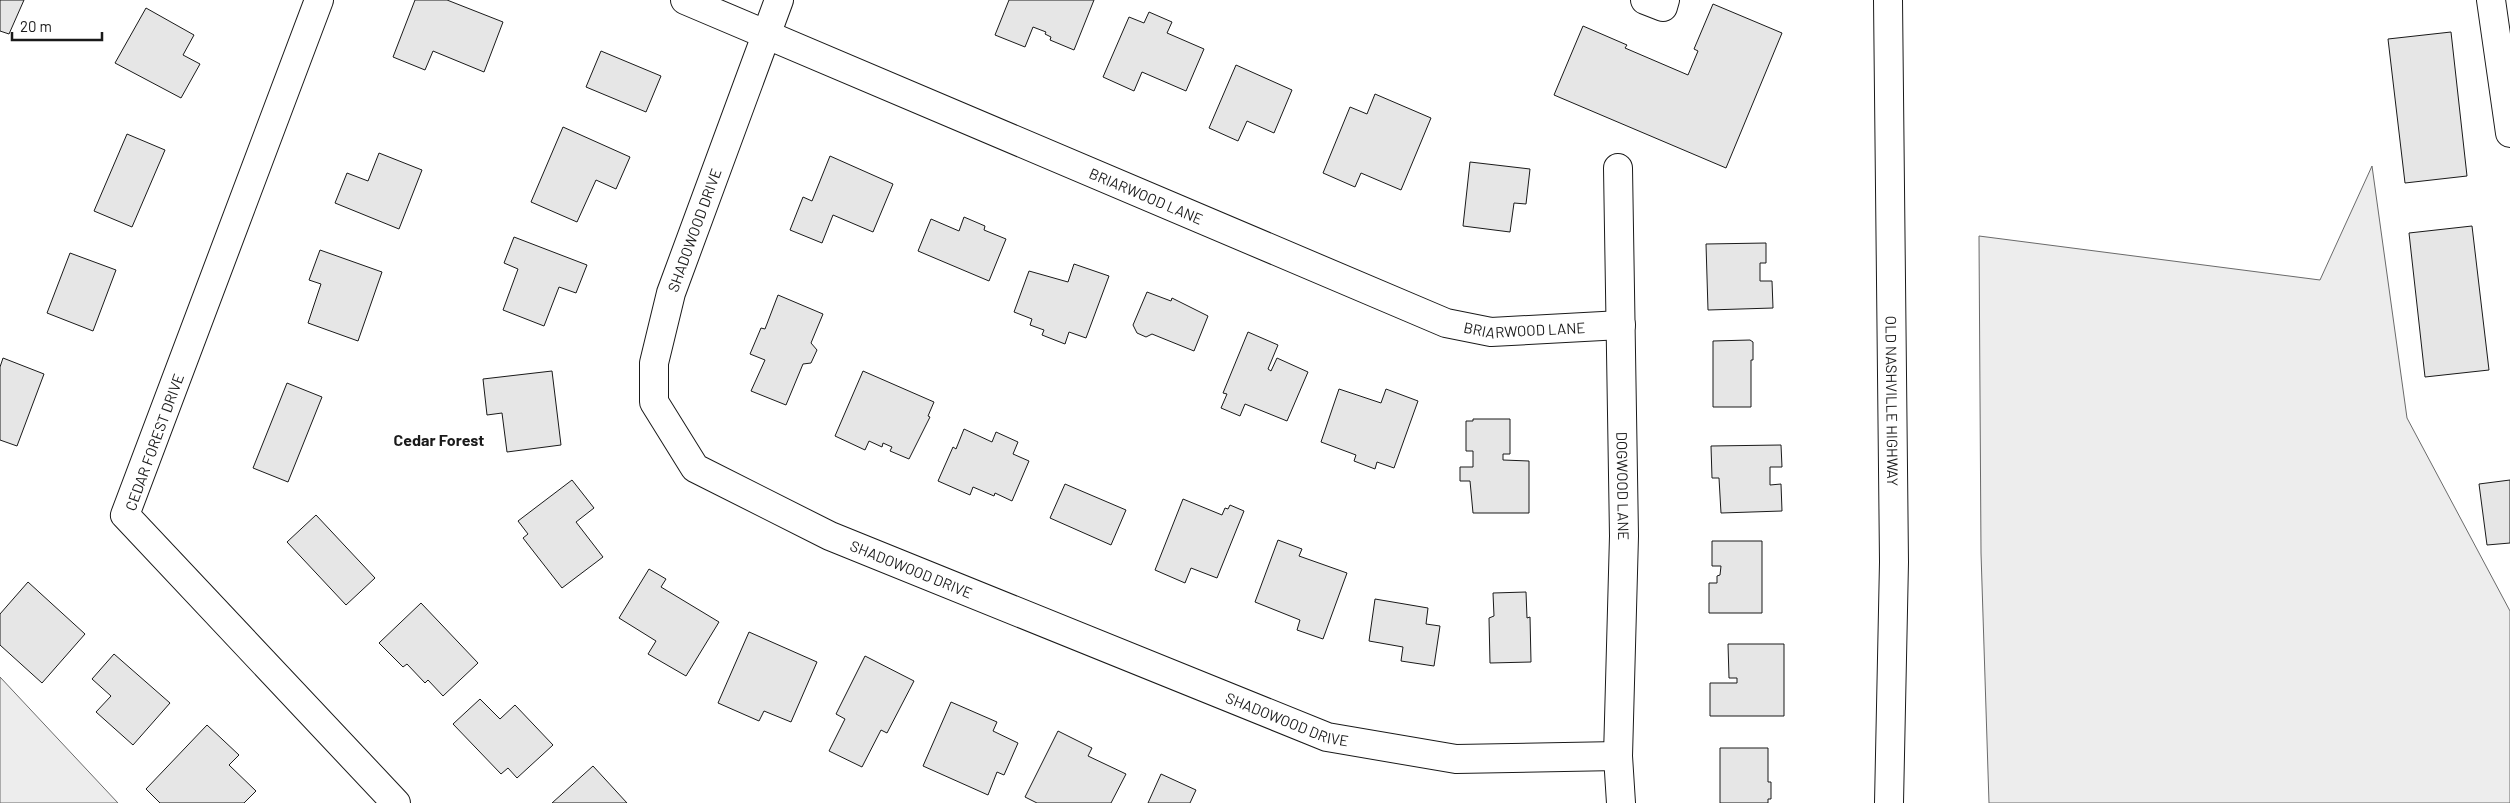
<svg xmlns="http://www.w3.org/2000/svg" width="2510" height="803" font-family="Barlow,sans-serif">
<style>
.built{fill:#ededed;stroke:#6a6a6a}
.building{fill:#e6e6e6;stroke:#1a1a1a}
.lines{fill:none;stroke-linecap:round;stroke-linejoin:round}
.minor-casing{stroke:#1a1a1a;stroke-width:30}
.major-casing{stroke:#1a1a1a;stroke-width:30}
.minor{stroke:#fff;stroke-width:28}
.major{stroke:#fff;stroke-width:28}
.labels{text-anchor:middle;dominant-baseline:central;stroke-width:4;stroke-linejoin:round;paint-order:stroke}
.street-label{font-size:15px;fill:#1a1a1a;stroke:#fff}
.neighbourhood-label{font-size:16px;font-weight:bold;fill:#1a1a1a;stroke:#fff}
</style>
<rect width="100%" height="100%" fill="#fff"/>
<g class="built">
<path d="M2372 166 2407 418 2510 611V803H1989L1981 553 1979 236 2320 280Z"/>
<path d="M0 677 118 803H0Z"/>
</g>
<g class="building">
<path d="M0 0H24L9 34 0 31Z"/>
<path d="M415 0H447L503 22 484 72 433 51 425 70 393 57Z"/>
<path d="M1009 0H1094L1074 50 1050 40 1051 37 1045 34 1046 32 1033 27 1025 47 995 35Z"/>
<path d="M1713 4 1782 33 1726 168 1554 95 1583 26 1627 45 1625 48 1688 75 1698 51 1694 49Z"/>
<path d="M146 8 194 35 183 55 200 64 181 98 115 63Z"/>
<path d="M1149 12 1172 22 1167 33 1204 49 1186 91 1142 72 1134 91 1103 77 1129 17 1144 23Z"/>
<path d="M2451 32 2467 176 2405 183 2388 39Z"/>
<path d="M601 51 661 76 646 112 586 87Z"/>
<path d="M1236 65 1292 90 1274 133 1247 121 1238 141 1209 128Z"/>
<path d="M1375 94 1431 118 1401 190 1361 173 1355 187 1323 173 1350 107 1367 114Z"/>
<path d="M563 127 630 157 616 189 596 180 577 222 531 202Z"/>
<path d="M127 134 165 150 132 227 94 211Z"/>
<path d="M379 153 422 170 399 229 335 203 347 173 368 181Z"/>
<path d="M830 156 893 184 873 232 833 215 822 243 790 230 803 197 812 201Z"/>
<path d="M1470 162 1530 169 1526 204 1514 203 1510 232 1463 226Z"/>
<path d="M964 217 985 226 984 230 1006 239 989 281 918 251 931 219 959 231Z"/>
<path d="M2472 226 2489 370 2425 377 2409 233Z"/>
<path d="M514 237 587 265 576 293 559 287 544 326 503 310 518 269 504 263Z"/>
<path d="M1766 243V263H1760V281H1772L1773 308 1708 310 1706 244Z"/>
<path d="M320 250 382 272 358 341 308 323 321 284 309 280Z"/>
<path d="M70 253 116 270 93 331 47 313Z"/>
<path d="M1074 264 1109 276 1086 338 1069 332 1065 344 1042 335 1044 330 1030 325 1032 319 1014 312 1029 271 1068 282Z"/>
<path d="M1147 292 1171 301 1172 298 1208 316 1194 351 1152 334 1146 337 1137 333 1133 325Z"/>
<path d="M778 295 823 314 811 343 817 350 811 363 803 364 786 405 751 391 765 360 750 354 761 328 765 329Z"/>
<path d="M1248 332 1278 345 1268 369 1271 371 1277 358 1308 372 1287 421 1245 404 1240 416 1221 408 1227 394 1223 393Z"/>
<path d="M1750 340 1753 342V360H1751V407H1713V341Z"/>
<path d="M3 358 44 374 17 446 0 440V367Z"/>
<path d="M552 371 561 445 507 452 502 413 487 415 483 379Z"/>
<path d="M863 371 934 402 928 416 930 417 909 459 890 451 892 447 883 443 882 447 869 441 865 450 835 436Z"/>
<path d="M287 383 322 397 288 482 253 468Z"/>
<path d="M1339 389 1381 403 1386 389 1418 401 1394 468 1377 462 1375 469 1354 461 1356 455 1321 442Z"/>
<path d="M1473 419H1510V454H1503V460L1529 461V513H1473L1470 481H1460V467H1473V451H1466V421H1473Z"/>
<path d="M964 429 992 442 996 432 1018 442 1013 454 1029 461 1012 501 995 493 994 496 973 487 970 495 938 481 953 447 956 449Z"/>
<path d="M1781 445 1782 467H1770V485L1781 484 1782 511 1721 513 1719 478H1712L1711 446Z"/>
<path d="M572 480 594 508 576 522 603 557 562 588 523 538 528 534 518 521Z"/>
<path d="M2510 480V543L2487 545 2479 484Z"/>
<path d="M1065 484 1126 510 1111 545 1050 518Z"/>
<path d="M1183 499 1222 515 1225 508 1228 509 1230 505 1244 511 1217 578 1191 568 1185 583 1155 570Z"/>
<path d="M316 515 375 578 346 605 287 542Z"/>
<path d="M1278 540 1302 549 1299 556 1347 573 1323 639 1297 630 1300 620 1255 602Z"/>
<path d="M1712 541H1762V613H1709V583H1717V576L1720 575 1721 566H1712Z"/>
<path d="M649 569 666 579 661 587 719 622 686 676 648 654 656 641 619 618Z"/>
<path d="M28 582 85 634 42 683 0 645V614Z"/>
<path d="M1526 592 1527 618 1530 617 1531 662 1490 663 1489 618 1494 616 1493 593Z"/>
<path d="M1375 599 1428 608 1426 624 1440 626 1434 666 1401 661 1403 647 1369 641Z"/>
<path d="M421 603 478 663 443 696 428 680 425 683 407 664 403 667 379 643Z"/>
<path d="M749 632 817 662 791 722 764 711 759 721 718 703Z"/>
<path d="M1728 644H1784V716H1710V683H1737V678H1729Z"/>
<path d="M114 654 170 703 133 745 96 712 111 696 92 679Z"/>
<path d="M865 656 914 681 887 733 881 730 862 767 829 751 845 719 836 714Z"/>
<path d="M480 699 500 719 515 705 553 745 517 778 508 768 501 774 453 724Z"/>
<path d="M951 702 997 722 993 731 1018 743 1004 775 997 772 988 795 923 766Z"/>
<path d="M207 725 239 755 229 765 256 791 244 803H160L146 789Z"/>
<path d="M1058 731 1092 748 1088 756 1126 774 1111 803H1037L1025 797Z"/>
<path d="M1720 748H1768V782H1771V799H1768V803H1720Z"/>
<path d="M593 766 627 803H552Z"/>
<path d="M1161 774 1196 790 1190 803H1148Z"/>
</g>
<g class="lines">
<defs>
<g id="minor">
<path d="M319 0 125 515 396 803"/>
<path id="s1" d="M685 0 1446 323 1491 332 1621 325"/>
<path id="s2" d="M779 0 671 293 654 363V402L695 468 830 536 1327 737 1456 759 1618 756"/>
<path d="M1645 0 1663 7 1665 0"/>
<path d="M2491 0 2510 133"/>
<path id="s3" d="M1618 168 1624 536 1618 756 1621 803"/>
</g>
<g id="major">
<path id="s4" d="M1888 0 1894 562 1889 803"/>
</g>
</defs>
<use href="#minor" class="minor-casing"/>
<use href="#major" class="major-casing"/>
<use href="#minor" class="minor"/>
<use href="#major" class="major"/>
</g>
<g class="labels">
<g class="street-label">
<text stroke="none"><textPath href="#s1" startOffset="501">BRIARWOOD LANE</textPath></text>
<text transform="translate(694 230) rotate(-70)">SHADOWOOD DRIVE</text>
<text stroke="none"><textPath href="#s1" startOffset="906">BRIARWOOD LANE</textPath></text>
<text stroke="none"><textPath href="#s4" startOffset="401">OLD NASHVILLE HIGHWAY</textPath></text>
<text transform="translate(154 442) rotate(-70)">CEDAR FOREST DRIVE</text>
<text stroke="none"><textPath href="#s3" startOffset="318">DOGWOOD LANE</textPath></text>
<text stroke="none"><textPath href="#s2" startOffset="740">SHADOWOOD DRIVE</textPath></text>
<text stroke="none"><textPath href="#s2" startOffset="1145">SHADOWOOD DRIVE</textPath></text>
</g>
<g class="neighbourhood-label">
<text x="439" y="439">Cedar Forest</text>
</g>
</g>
<path d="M12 32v8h90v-8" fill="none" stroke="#1a1a1a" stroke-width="2.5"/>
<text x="20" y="32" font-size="15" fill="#1a1a1a" stroke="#ffffff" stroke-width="4" paint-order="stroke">20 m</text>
</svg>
